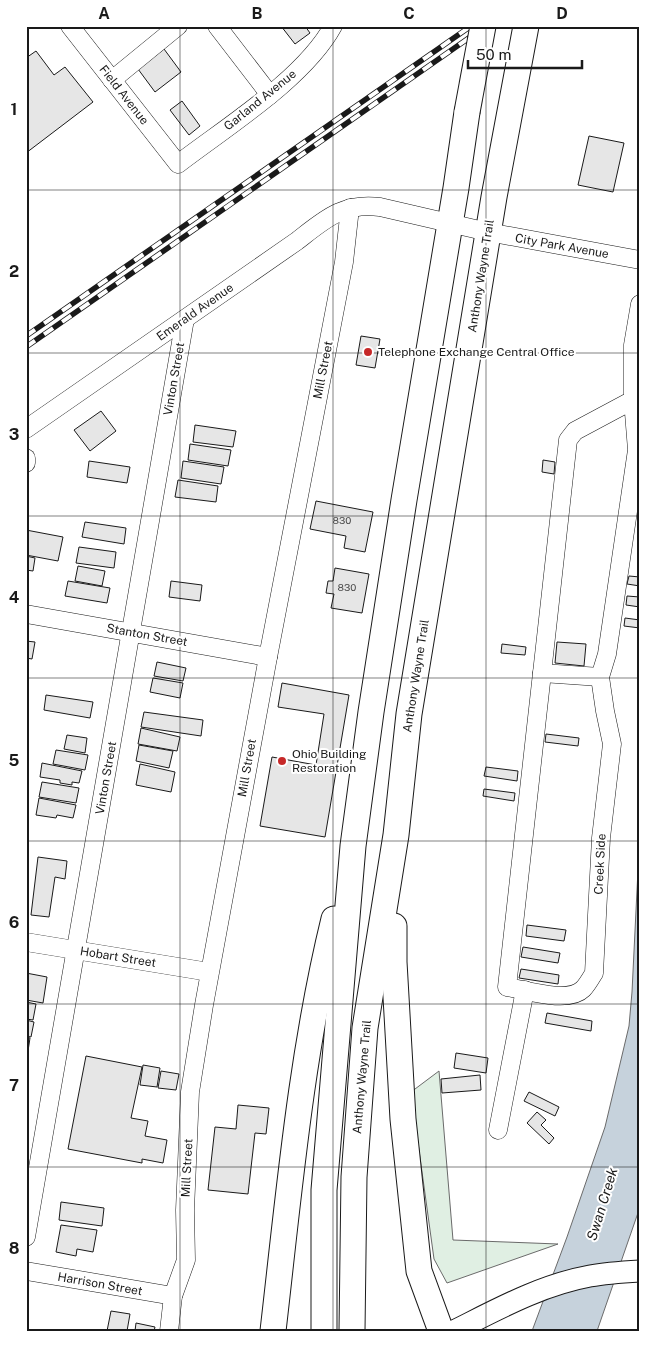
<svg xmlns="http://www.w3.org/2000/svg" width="666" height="1357" font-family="'Public Sans',sans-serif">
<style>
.green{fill:#e0efe3;stroke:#6a6a6a}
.water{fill:#c6d2dc;stroke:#6a6a6a}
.building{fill:#e6e6e6;stroke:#1a1a1a}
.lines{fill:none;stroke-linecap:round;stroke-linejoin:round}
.minor-casing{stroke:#1a1a1a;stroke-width:19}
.major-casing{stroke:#1a1a1a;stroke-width:23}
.highway-casing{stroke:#1a1a1a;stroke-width:27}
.minor{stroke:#fff;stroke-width:18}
.major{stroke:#fff;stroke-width:21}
.highway{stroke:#fff;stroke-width:25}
.rail-casing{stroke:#1a1a1a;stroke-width:5.5}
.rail{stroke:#fff;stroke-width:4;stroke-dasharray:11;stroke-linecap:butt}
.highway-bridge-casing{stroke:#1a1a1a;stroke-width:27;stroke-linecap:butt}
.highway-bridge{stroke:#fff;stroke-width:25}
.grid{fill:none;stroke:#1a1a1a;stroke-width:1;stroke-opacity:0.55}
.poi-dot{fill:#c62828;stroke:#fff;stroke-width:2}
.labels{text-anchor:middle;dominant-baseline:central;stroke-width:4;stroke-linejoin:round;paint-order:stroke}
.number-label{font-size:10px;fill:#4d4d4d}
.street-label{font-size:12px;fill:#1a1a1a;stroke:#fff}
.poi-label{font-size:12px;fill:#1a1a1a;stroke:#fff;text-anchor:start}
.water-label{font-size:14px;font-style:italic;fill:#1a1a1a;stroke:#fff}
.neatline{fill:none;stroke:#1a1a1a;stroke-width:2}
.grid-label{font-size:16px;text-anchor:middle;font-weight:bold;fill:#1a1a1a}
</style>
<rect width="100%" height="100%" fill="#fff"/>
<path class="green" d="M439 1071 453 1240 558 1244 447 1283 434 1259 411 1092Z"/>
<path class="water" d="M640 829V1207L597 1331H532L567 1237 605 1127 629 1026 632 992Z"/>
<g class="building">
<path d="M281 26H305L310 33 295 44Z"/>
<path d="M164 49 181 72 155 92 138 69Z"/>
<path d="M36 51 54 75 65 67 93 102 26 153V58Z"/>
<path d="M182 101 200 126 189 135 170 110Z"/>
<path d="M589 136 624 143 613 192 578 185Z"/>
<path d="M361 336 380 339 375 368 356 365Z"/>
<path d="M101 411 116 431 90 451 74 430Z"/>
<path d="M195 425 236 431 233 447 193 442Z"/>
<path d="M190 444 231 450 228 466 188 460Z"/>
<path d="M543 460 555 462 554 474 542 472Z"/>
<path d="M89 461 130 467 127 483 87 477Z"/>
<path d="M183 461 224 467 221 484 181 478Z"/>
<path d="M178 480 218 486 216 502 175 497Z"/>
<path d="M316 501 373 512 365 552 344 548 346 536 310 529Z"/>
<path d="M85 522 126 528 124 544 82 537Z"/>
<path d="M26 530 63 537 58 561 26 555Z"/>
<path d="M79 547 116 552 114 568 76 563Z"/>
<path d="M26 556 35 558 33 571 26 570Z"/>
<path d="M78 566 105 571 102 586 75 581Z"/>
<path d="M335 568 369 574 362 613 331 608 334 594 326 593 328 581H333Z"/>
<path d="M629 576 640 577V586L627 584Z"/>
<path d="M68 581 110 588 107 603 65 596Z"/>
<path d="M171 581 202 585 200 601 169 597Z"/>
<path d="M627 596 640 597V607L626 605Z"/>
<path d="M625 618 640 620V628L624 626Z"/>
<path d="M26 641 35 642 32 659 26 658Z"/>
<path d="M557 642 586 644 584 666 555 663Z"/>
<path d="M502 644 526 647 525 655 501 653Z"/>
<path d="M157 662 186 668 183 681 154 676Z"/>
<path d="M153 678 183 683 180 698 150 692Z"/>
<path d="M282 683 349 695 325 837 260 826 272 757 316 765 324 714 278 707Z"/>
<path d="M46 695 93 702 90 718 44 710Z"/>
<path d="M144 712 203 720 201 736 141 727Z"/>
<path d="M141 728 180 737 177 751 138 744Z"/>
<path d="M546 734 579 738 578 746 545 742Z"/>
<path d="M67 735 87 738 85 753 64 749Z"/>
<path d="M139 745 173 751 169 768 136 761Z"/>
<path d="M56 750 88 755 85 770 53 764Z"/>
<path d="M42 763 82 771 79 783 72 782V785L60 783V780L40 777Z"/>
<path d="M140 764 175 772 171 792 136 785Z"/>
<path d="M486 767 518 771 517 781 484 776Z"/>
<path d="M42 782 79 788 76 803 39 797Z"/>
<path d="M484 789 515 793 514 801 483 796Z"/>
<path d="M39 798 76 805 73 818 57 815 56 818 36 815Z"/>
<path d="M38 857 67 861 65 879 55 877 49 917 31 915Z"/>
<path d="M527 925 566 930 564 941 526 936Z"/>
<path d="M523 947 560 953 558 963 521 957Z"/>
<path d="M521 969 559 975 558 984 519 978Z"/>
<path d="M26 973 47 977 43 1003 26 1000Z"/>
<path d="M26 1002 36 1004 33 1020 26 1019Z"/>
<path d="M547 1013 592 1021 591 1031 545 1023Z"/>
<path d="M26 1020 34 1022 31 1037 26 1036Z"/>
<path d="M26 1037 30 1038 28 1051H26Z"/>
<path d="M456 1053 488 1058 486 1073 454 1068Z"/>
<path d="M86 1056 142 1067 131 1118 148 1121 145 1136 167 1140 163 1163 142 1159V1163L68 1149Z"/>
<path d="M143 1065 160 1068 157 1087 140 1085Z"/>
<path d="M161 1071 179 1074 176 1090 158 1088Z"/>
<path d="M480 1075 481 1090 442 1093 441 1079Z"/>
<path d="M529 1092 559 1107 555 1116 524 1101Z"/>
<path d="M238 1105 269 1108 266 1134 255 1133 248 1194 208 1190 215 1127 236 1129Z"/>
<path d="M537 1112 546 1120 541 1125 554 1138 549 1144 527 1123Z"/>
<path d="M61 1202 104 1208 102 1226 59 1220Z"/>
<path d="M61 1225 97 1230 93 1252 77 1249 76 1256 56 1252Z"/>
<path d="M111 1311 130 1314 127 1331H107Z"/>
<path d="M136 1323 155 1327 154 1331H135Z"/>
</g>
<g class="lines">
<defs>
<g id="minor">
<path d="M70 26 178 164C226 127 304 79 333 26"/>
<path d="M217 26 270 95"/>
<path d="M112 80 178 26"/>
<path d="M633 400 575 431 568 440 507 987C526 990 568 1004 583 989 587 985 591 978 594 973L601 838 612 744 605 711 600 677 607 654 637 450 633 400V345L640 304"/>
<path d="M26 429 297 241C324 220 343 202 380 207L488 232 640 260"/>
<path d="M26 458V463"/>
<path d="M26 614 268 657"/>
<path d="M542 673 600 677"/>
<path d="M26 942 209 972"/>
<path d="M498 1130 525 990"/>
<path d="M26 1237 185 319"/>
<path d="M26 1271 173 1296"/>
<path d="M169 1331 173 1296 186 1260 185 1210 190 1092 204 1005 268 657 344 262 350 208"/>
</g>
<path id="major" d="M454 1331C498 1309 541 1285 590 1276 606 1273 623 1272 640 1271"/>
<g id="highway">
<path d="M394 926V962L403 1119 419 1271 441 1331"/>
<path d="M273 1331C289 1193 301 1054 334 919"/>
<path d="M324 1331V1190L353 846 371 712 404 500 456 188 467 112"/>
<path d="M352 1331 354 1177 365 1028 396 835 409 714 494 197 526 26"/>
</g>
</defs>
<use href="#minor" class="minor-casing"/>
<use href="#major" class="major-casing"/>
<use href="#highway" class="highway-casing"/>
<use href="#minor" class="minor"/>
<use href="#major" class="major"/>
<use href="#highway" class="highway"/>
<defs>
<g id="rail">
<path d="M26 336 471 26"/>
<path d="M26 347 486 26"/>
</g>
</defs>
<use href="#rail" class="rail-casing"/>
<use href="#rail" class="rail"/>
<defs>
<path id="highway-bridge" d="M467 112 483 26"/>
</defs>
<use href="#highway-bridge" class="highway-bridge-casing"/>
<use href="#highway-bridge" class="highway-bridge"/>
</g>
<path class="grid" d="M180 26V1331M333 26V1331M486 26V1331M26 190H640M26 353H640M26 516H640M26 678H640M26 841H640M26 1004H640M26 1167H640"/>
<g class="poi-dot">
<circle cx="368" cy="352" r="5"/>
<circle cx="282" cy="761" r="5"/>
</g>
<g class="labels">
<g class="number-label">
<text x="342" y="520">830</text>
<text x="347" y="587">830</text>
</g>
<g class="street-label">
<text transform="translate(124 95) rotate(52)">Field Avenue</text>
<text transform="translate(260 100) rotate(-39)">Garland Avenue</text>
<text transform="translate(562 246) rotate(10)">City Park Avenue</text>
<text transform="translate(481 276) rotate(-81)">Anthony Wayne Trail</text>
<text transform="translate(195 312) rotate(-35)">Emerald Avenue</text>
<text transform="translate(323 370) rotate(-79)">Mill Street</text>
<text transform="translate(174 379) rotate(-80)">Vinton Street</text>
<text transform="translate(147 635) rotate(10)">Stanton Street</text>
<text transform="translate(416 676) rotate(-81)">Anthony Wayne Trail</text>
<text transform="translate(247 768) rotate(-80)">Mill Street</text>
<text transform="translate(106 778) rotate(-80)">Vinton Street</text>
<text transform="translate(600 864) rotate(-87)">Creek Side</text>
<text transform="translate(118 957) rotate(9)">Hobart Street</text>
<text transform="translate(362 1077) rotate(-85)">Anthony Wayne Trail</text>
<text transform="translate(187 1168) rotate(-87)">Mill Street</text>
<text transform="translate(100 1284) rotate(10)">Harrison Street</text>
</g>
<g class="poi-label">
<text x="378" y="352">Telephone Exchange Central Office</text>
<text x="292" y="754">Ohio Building<tspan x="292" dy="14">Restoration</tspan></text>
</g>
<g class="water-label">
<text transform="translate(602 1204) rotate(-73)">Swan Creek</text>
</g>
</g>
<rect width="666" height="1357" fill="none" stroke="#ffffff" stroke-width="55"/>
<path d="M468 60v8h114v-8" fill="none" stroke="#1a1a1a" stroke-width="2.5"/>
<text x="476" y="60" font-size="15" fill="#1a1a1a" stroke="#ffffff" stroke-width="4" paint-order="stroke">50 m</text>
<rect x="28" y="28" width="610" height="1302" class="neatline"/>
<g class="grid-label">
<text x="104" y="19">A</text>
<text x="257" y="19">B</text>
<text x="409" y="19">C</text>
<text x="562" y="19">D</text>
<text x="14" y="115">1</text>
<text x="14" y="277">2</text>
<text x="14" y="440">3</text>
<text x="14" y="603">4</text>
<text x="14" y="766">5</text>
<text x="14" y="928">6</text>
<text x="14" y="1091">7</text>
<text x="14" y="1254">8</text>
</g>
</svg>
